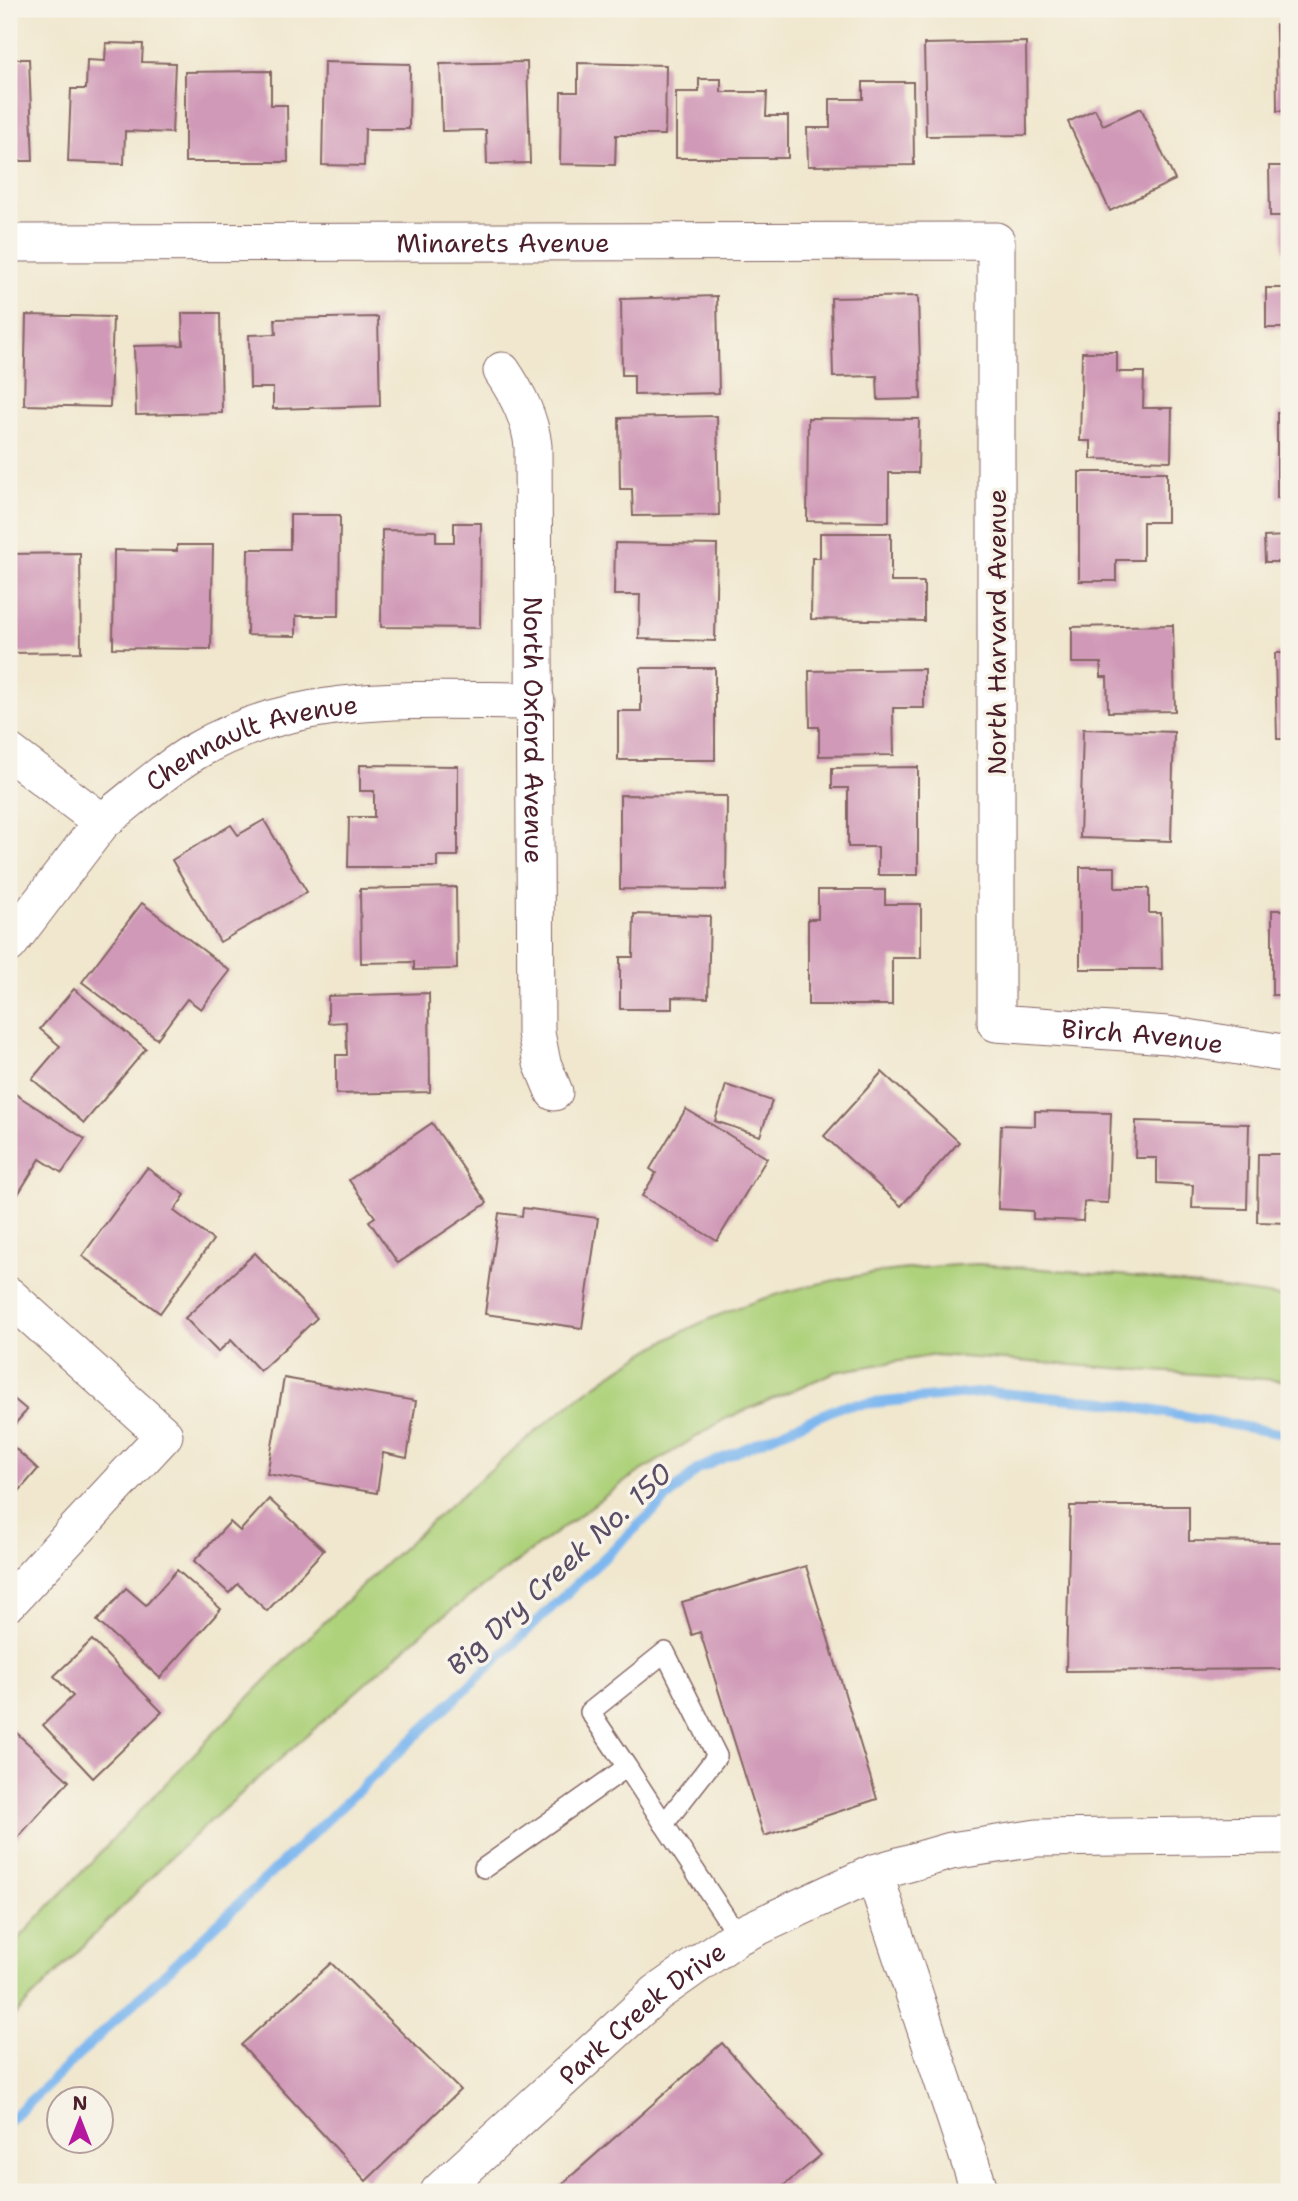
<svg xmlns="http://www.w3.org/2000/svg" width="1298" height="2201" font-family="'Shantell Sans',sans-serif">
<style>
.green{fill:#aed27b;stroke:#7c7853;stroke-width:2}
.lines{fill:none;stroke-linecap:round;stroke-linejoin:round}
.stream{stroke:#7eb7ef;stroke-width:10}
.building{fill:#d099b7}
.service-casing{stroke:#846564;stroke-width:22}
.minor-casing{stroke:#846564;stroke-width:39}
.service{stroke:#fff;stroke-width:19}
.minor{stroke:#fff;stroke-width:37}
.labels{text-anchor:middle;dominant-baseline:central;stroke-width:7;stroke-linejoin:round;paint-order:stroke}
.street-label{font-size:26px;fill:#4a1f2b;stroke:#f7f3e8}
.water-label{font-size:28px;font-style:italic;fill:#5a4d66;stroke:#f7f3e8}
</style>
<rect width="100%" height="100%" fill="#f7f3e8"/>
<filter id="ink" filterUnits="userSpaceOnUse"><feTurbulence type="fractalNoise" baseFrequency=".0143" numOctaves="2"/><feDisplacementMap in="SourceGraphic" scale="14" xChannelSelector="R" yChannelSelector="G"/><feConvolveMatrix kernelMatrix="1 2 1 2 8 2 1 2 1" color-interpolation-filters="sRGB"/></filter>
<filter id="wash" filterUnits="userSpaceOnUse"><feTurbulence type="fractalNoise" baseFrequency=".00686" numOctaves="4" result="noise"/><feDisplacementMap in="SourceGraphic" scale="28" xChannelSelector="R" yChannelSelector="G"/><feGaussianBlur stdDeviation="1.57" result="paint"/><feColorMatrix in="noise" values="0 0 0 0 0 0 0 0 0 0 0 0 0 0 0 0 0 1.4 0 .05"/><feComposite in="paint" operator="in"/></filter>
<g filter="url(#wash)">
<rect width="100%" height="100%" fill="#f0e7ce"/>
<path class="green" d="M978 1264 1131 1276 1289 1298V1381L935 1355 835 1372 725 1419 627 1480 430 1626 179 1849 9 2021V1949C157 1793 302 1634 464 1493 538 1429 604 1370 692 1327 782 1284 879 1268 978 1264Z"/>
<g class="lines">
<path class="stream" d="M9 2121 698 1469 842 1406 988 1392 1106 1402 1289 1435"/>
</g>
<g id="blocks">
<g class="building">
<path d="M1289 24V111H1277L1276 25Z"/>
<path d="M1026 42 1027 135 926 136 924 44Z"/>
<path d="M106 43 143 44 142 62 175 63 172 133 125 131 124 164 68 162 71 89H86L87 60 105 61Z"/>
<path d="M9 59H29L33 161H9Z"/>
<path d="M324 62 410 64 409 129H365L364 166 322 165Z"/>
<path d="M527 62 530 163 487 164 486 130 442 131 440 64Z"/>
<path d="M578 63 666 65 665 135H616L615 165 560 164 561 92H578Z"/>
<path d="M271 71V105H287L288 162H185V72Z"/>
<path d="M699 79H721V92H767L766 116H788V158H676V92H699Z"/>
<path d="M863 82H913L914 165 808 166 807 128H830V99H863Z"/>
<path d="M1141 108 1175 180 1110 211 1068 122 1095 109 1103 125Z"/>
<path d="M1269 166H1289V251H1283L1282 216H1270Z"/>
<path d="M1286 264H1289V348H1286V328H1266V288H1286Z"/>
<path d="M717 296 719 393 634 395V375H622L621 299Z"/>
<path d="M918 296 921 399 878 400 877 376 833 377 831 298Z"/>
<path d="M182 313H220L222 413 136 415 134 346 183 345Z"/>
<path d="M26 315 113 317 110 407 24 405Z"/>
<path d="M378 317 380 406 273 409V388H250L249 335 276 334 275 319Z"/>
<path d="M1082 352H1117V372H1144L1143 408H1172L1171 461 1091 459V441H1080Z"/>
<rect x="1277" y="413" width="12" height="85"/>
<path d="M717 416 719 515 633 516 632 489H620L619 418Z"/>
<path d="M808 418 919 419 918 473H889V522L807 521Z"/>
<path d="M1079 472H1167V522H1143V560H1116V581H1079Z"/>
<path d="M290 515H340L339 616H296V636L247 635 248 549H290Z"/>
<path d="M454 523H481L480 628 381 627 382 530 436 531V542H454Z"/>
<path d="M820 533H891V582H924V621L811 619 812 558H820Z"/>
<path d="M1289 536V562H1265L1264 537Z"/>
<path d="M615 543 717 545 715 641 639 639 640 595H614Z"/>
<path d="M177 545H213L211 649 113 648 114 550 177 551Z"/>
<path d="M80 553 81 652 9 653V554Z"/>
<path d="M1173 625 1175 711 1108 712 1107 677H1101V663H1072V627Z"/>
<path d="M1275 653H1289V739H1277Z"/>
<path d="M641 668H715V760H618V711H641Z"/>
<path d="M924 669V708H893L894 755 819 756V727H810L809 671Z"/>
<path d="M1083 729 1174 732 1171 841 1080 838Z"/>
<path d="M360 765 458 766V856H437V867H348L349 817H374V791H360Z"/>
<path d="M918 767V875H878V847H848V788H832V768Z"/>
<path d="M620 795 727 796 726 890 620 889Z"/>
<path d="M264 820 307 892 220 942 172 860 231 825 238 835Z"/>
<path d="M1080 867H1115V888H1149V913H1161L1162 969H1080Z"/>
<path d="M456 887 457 969 414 970V962L361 963 360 889Z"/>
<path d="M818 890H885V904H921V958H892V1005H808V919H818Z"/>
<path d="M142 903 230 971 201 1009 187 999 157 1039 82 982Z"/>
<rect x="1272" y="910" width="17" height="85"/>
<path d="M634 914 710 916 708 998 672 997V1009H620V957H633Z"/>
<path d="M74 989 146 1049 84 1123 32 1079 60 1046 40 1029Z"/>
<path d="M429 993 430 1092 336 1094V1055H347L346 1022 328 1023V996Z"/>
<path d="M882 1072 959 1142 901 1206 824 1136Z"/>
<path d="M726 1085 772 1101 760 1136 715 1121Z"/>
<path d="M9 1090 85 1139 62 1173 40 1159 15 1199 9 1195Z"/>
<path d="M686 1109 767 1158 717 1241 642 1196 656 1173 650 1169Z"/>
<path d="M1035 1111 1111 1113 1108 1203 1084 1202 1083 1221 1033 1219V1211L998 1209 1001 1125 1035 1126Z"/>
<path d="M1136 1121 1249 1124 1247 1209 1192 1208 1193 1185 1157 1183V1158H1135Z"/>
<path d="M432 1123 487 1203 398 1263 369 1221 375 1217 349 1180Z"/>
<path d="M1258 1154H1289V1223L1257 1222Z"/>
<path d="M147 1168 185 1195 174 1211 213 1240 160 1313 82 1256Z"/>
<path d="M523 1208 598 1218 582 1328 485 1314 499 1213 522 1216Z"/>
<path d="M255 1253 317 1318 260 1371 231 1340 218 1352 185 1318Z"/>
<path d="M284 1378 416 1401 407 1458 383 1453 377 1493 267 1474Z"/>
<path d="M9 1395 27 1410 9 1431Z"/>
<path d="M9 1443 38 1469 9 1503Z"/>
<path d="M269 1499 324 1550 267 1611 238 1584 229 1593 194 1561 230 1522 240 1531Z"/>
<path d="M1070 1506H1189V1541L1289 1542V1669L1066 1671Z"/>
<path d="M806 1566 877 1799 764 1836 700 1632 692 1635 682 1602Z"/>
<path d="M177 1570 221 1609 160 1678 97 1621 126 1588 146 1605Z"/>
<path d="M92 1640 162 1712 93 1778 43 1725 73 1696 54 1676Z"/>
<path d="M9 1726 69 1781 9 1847Z"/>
<path d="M331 1963 460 2090 366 2181 241 2045Z"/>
<path d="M722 2043 821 2155 776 2192H553Z"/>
</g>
</g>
</g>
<g filter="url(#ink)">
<use href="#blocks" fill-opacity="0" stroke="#846564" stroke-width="2"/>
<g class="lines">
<defs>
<g id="service">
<path d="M664 1824 738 1936"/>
<path d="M484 1868 627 1767 590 1712 665 1652 717 1756 664 1824 627 1767"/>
</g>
<g id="minor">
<path id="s1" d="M9 243 996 241V1023L1168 1035 1289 1054"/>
<path id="s2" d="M502 371C518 395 530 418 533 446L536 1033 542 1063 554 1092"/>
<path id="s3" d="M9 752 102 822C131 800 166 768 196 751 299 690 421 701 536 701"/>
<path d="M9 944 102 822"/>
<path d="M9 1296 164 1435 9 1602"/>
<path d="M874 1873 980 2192"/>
<path id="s4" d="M439 2192 657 1993 738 1936 874 1873 951 1851 1037 1838 1289 1835"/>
</g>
</defs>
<use href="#service" class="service-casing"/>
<use href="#minor" class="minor-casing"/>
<use href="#service" class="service"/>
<use href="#minor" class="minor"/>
</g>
</g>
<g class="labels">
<g class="street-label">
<text stroke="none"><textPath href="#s1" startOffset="494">Minarets Avenue</textPath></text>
<text transform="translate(996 632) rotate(-90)">North Harvard Avenue</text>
<text stroke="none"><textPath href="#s2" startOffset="366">North Oxford Avenue</textPath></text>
<text stroke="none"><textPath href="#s3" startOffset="290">Chennault Avenue</textPath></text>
<text stroke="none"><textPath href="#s1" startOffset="1916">Birch Avenue</textPath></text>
<text stroke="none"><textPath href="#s4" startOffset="271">Park Creek Drive</textPath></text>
</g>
<g class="water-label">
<text transform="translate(559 1569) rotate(-43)">Big Dry Creek No. 150</text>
</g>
</g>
<rect width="1298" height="2201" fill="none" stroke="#f7f3e8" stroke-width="35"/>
<g transform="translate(80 2120)"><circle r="33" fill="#f7f3e8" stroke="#b29e9c" stroke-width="2"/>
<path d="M0-5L12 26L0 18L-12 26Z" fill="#b5179e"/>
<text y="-10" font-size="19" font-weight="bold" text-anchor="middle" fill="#4a1f2b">N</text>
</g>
</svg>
